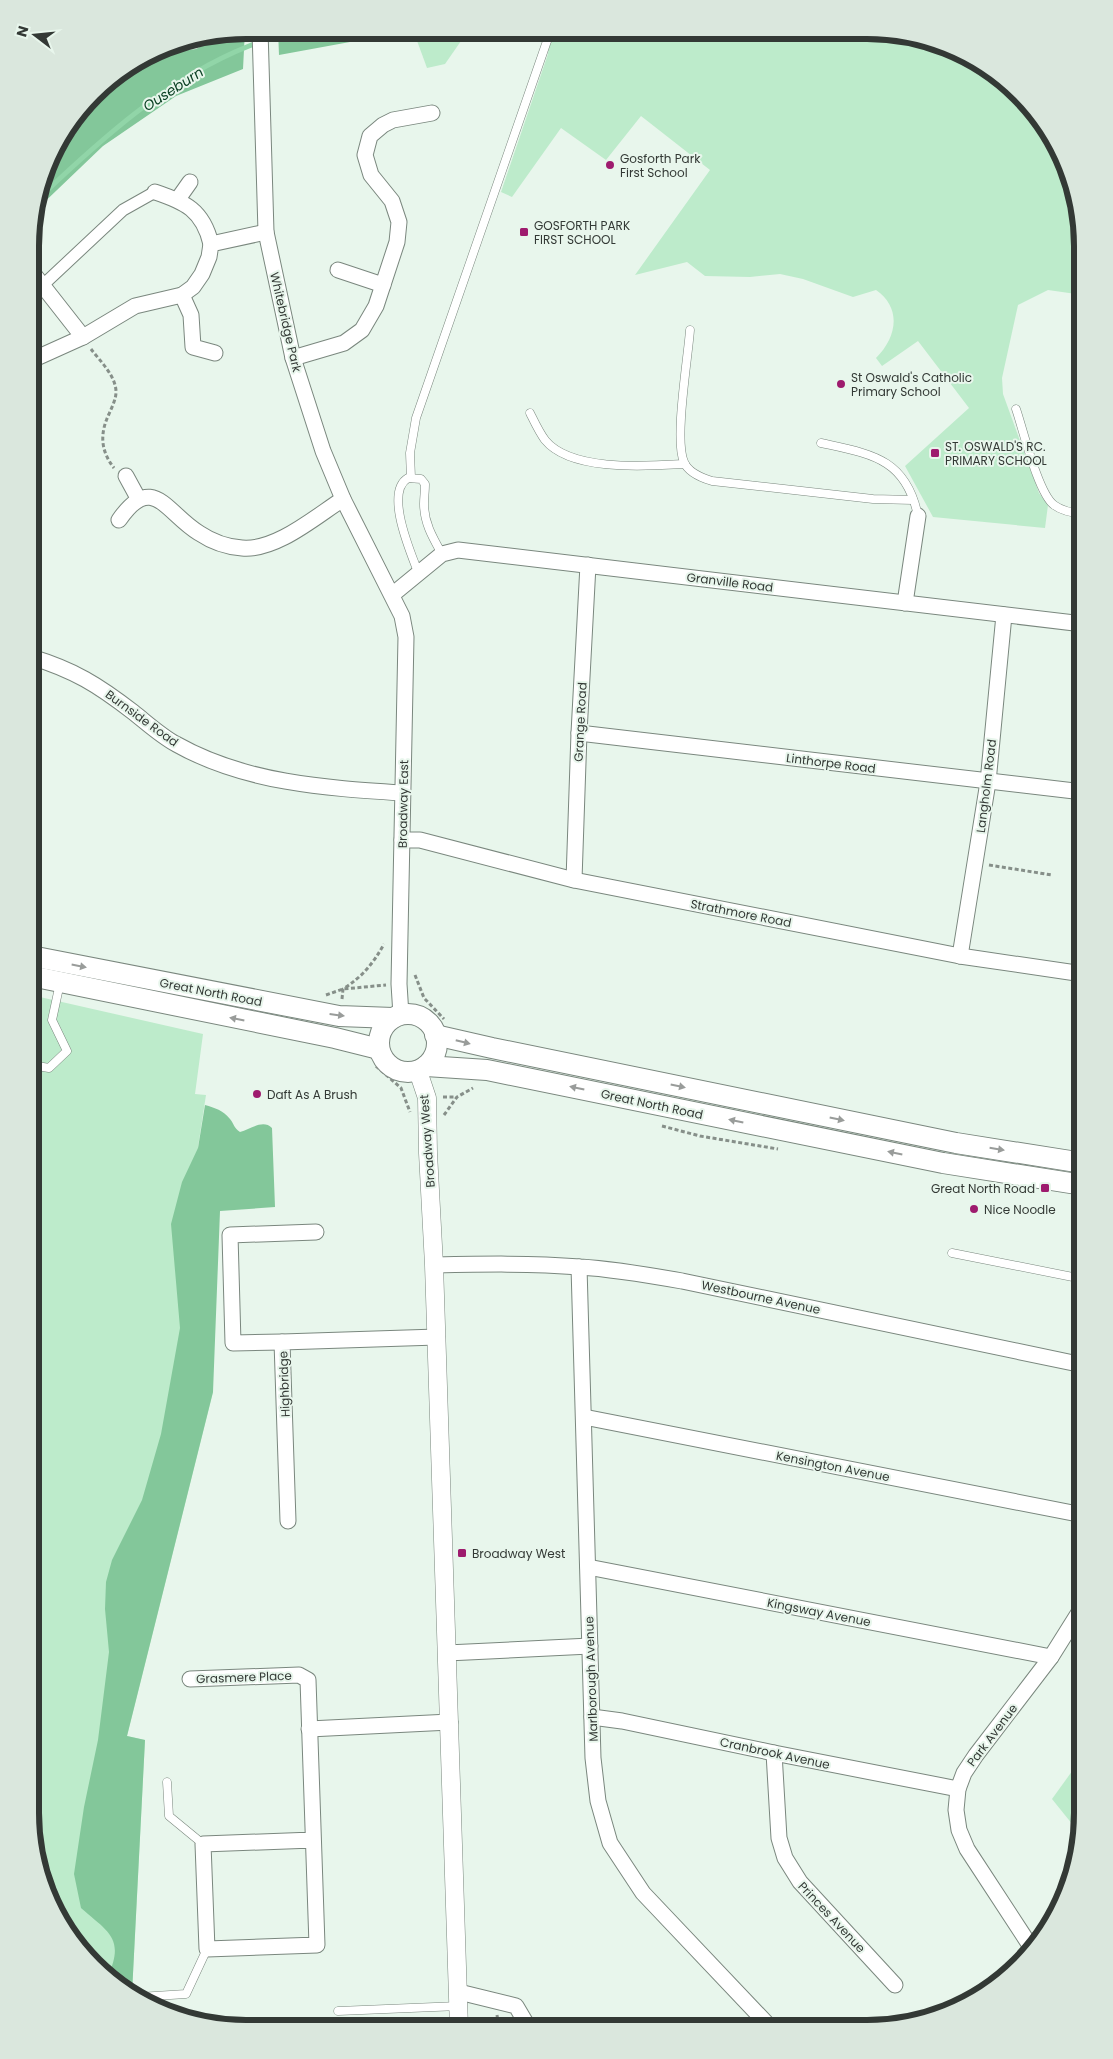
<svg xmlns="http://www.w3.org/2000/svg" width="1113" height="2059" font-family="Poppins,sans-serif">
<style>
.green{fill:#bdebcb}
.forest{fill:#83c79a}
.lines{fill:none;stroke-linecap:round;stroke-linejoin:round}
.stream{stroke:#91d5a8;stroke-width:5}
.service-casing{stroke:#7a877e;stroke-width:9}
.pedestrian-casing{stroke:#7a877e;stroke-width:13}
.minor-casing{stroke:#7a877e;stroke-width:17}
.tertiary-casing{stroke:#7a877e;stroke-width:19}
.secondary-casing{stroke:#7a877e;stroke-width:22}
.path{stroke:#868f89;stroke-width:3;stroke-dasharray:4 2.5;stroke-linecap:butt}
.service{stroke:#fff;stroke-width:8}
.pedestrian{stroke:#fff;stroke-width:11}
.minor{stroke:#fff;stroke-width:15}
.tertiary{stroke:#fff;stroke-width:18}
.secondary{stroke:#fff;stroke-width:20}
.oneway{fill:#999c9a}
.poi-dot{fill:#9e1b6e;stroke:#e8f6ec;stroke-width:2}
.labels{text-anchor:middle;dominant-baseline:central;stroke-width:4;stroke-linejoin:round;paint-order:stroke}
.poi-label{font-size:12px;fill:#333935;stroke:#e8f6ec;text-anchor:start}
.street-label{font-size:12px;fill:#333935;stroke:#e8f6ec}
.water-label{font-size:14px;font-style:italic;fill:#0b4124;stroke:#e8f6ec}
.rim{fill:none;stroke:#333935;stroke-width:6}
</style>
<rect width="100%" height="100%" fill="#e8f6ec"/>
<g class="green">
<path d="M438 31H448L461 41 445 64 427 68 416 38Z"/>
<path d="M550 32 909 34 962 52 1009 83 1046 126 1071 176 1083 246V295L1048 290 1018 305 1002 378 1003 394 1039 493 1048 505 1045 528 933 517 905 466 969 408 918 341 882 366 876 358C897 337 902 308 876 290L853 297 803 279 780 274 750 277 705 276 687 262 635 275 710 170 641 116 606 160 561 128 512 197 501 192 548 54Z"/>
<path d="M31 995 203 1034 195 1094 206 1095 198 1147 213 1392 127 1736 145 1740 132 1993 104 1976 67 1933 42 1883 30 1813Z"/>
<path d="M1083 1756V1828L1081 1835 1052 1799Z"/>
<path d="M434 2018 433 2028 217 2027 191 2020Z"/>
</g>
<g class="forest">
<path d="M245 30 243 69 176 96 103 146 34 212 52 150 103 84 157 50 167 53 196 49 224 34Z"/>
<path d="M278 30 410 31 279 55Z"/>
<path d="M205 1105C215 1108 223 1110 230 1119 234 1124 234 1128 240 1132 251 1129 263 1119 272 1128L275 1207 220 1211 213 1392 127 1736 145 1740 132 1993 107 1978C126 1938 108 1932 81 1908L74 1874 84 1807 98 1740 109 1652 105 1609 106 1582 112 1560 142 1500 161 1434 180 1328 171 1224 182 1182 198 1148Z"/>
</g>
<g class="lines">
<g class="stream">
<path d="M38 199C100 140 168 78 249 46 266 39 286 35 304 30"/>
<path d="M30 1810 56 1913"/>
</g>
<defs>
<g id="service">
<path d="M690 330C688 358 674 440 684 462 688 472 702 478 712 481L873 499 913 500"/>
<path d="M1016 409C1023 429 1038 493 1054 505 1062 511 1073 513 1083 514"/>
<path d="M530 413C534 421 539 432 545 440 571 472 647 466 685 464"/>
<path d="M821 443C871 454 906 458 918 516"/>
<path d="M411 478 410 453 416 418 547 41 552 32"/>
<path d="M418 572C411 553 384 492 408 478L421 479 425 484C425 491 424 498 424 504 424 523 433 538 442 554"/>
<path d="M31 1065 49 1068 67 1051 52 1020 60 983"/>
<path d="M952 1253 1083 1279"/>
<path d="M167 1782 169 1816 203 1844"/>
<path d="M139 1997 186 1994 207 1949"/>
<path d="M338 2011 459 2006"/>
</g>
<path id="pedestrian" d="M43 285 123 210 155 192"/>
<g id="minor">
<path d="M260 30 266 232 293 358 323 451 343 499 402 616 406 637 399 984 401 1015"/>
<path d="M155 192C185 202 203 210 211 244"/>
<path d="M178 199 190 182"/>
<path d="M338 270 383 285"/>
<path d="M32 272 83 337"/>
<path d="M182 295 191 315 193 347 215 353"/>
<path d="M293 358 344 343 362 330 376 306 397 242 399 222 392 201 371 175 365 155 370 136 383 125 393 120 432 113"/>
<path d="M32 360 83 337 135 306 182 295 193 287 202 274 209 257 211 244 266 232"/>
<path d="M126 476 138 498"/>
<path d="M119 520C153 471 166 513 199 533 211 541 227 547 242 548 276 551 315 517 343 499"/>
<path d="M392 595 442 554 458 550 1083 624"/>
<path d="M905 603 918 516"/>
<path d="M31 657C74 670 98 685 133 712 147 723 161 736 176 744 245 783 325 788 403 793"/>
<path d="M579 733 1083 792"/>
<path d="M402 840H420L574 880 960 956 1083 974"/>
<path d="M574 880 579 733 588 565"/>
<path d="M960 956 988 782 1004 615"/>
<path d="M434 1265C483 1264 531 1263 580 1267 614 1269 648 1275 682 1281L1083 1365"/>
<path d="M579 1267 593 1758 598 1801 610 1843 643 1893 772 2029"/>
<path d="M282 1342 233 1343 230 1235 316 1232"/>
<path d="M584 1417 1083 1515"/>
<path d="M288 1521 282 1342 437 1337"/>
<path d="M588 1567 1051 1657"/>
<path d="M447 1653 590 1646"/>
<path d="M190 1679 299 1675 308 1680 317 1945 207 1949 203 1844 313 1840"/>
<path d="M592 1717 622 1721 774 1753 958 1789"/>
<path d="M309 1729 450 1722"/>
<path d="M774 1753 779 1838 785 1858 800 1882 895 1985"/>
<path d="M1033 1950 967 1849 959 1830 956 1810 958 1789 964 1773 976 1755 1051 1657 1083 1606"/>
<path d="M459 1992 516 2006 529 2028"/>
</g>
<path id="tertiary" d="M418 1071 427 1098 428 1153 434 1265 459 2028"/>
<g id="secondary">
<path d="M31 956 339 1016 393 1018"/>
<path d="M31 976 335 1038 379 1049"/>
<circle cx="408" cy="1043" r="29"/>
<path d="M435 1035 492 1048 956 1143 1083 1163"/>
<path d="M426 1066 487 1070 943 1163 1083 1185"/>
</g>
</defs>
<use href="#service" class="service-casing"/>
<use href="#pedestrian" class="pedestrian-casing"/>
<use href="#minor" class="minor-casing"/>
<use href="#tertiary" class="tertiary-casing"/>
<use href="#secondary" class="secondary-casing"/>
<g class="path">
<path d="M91 349C100 361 116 376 116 392 116 399 112 407 109 414 100 433 100 450 114 468"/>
<path d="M989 865 1052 875"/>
<path d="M415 975 424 998 444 1019"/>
<path d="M326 995 343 989 386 985"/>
<path d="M342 999 343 989C362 977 373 964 384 944"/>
<path d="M376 1066 401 1088 410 1112"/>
<path d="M443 1097H456"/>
<path d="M444 1115 457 1097 473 1088"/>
<path d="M662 1126 700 1136 778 1149"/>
<path d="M497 2015 499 2028"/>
</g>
<use href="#service" class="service"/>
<use href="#pedestrian" class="pedestrian"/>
<use href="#minor" class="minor"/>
<use href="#tertiary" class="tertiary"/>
<use href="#secondary" class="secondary"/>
</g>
<defs><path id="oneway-solid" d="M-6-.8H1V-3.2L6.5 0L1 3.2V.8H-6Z" transform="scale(1.25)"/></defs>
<g class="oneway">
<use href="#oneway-solid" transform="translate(79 966) rotate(11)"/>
<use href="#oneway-solid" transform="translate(337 1015) rotate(7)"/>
<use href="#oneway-solid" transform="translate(237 1019) rotate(-169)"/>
<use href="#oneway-solid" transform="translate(463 1042) rotate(14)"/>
<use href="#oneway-solid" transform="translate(678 1086) rotate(12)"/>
<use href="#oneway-solid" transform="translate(577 1088) rotate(-168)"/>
<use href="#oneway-solid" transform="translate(837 1119) rotate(12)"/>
<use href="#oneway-solid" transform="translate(736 1121) rotate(-168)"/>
<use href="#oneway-solid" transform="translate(997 1149) rotate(9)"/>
<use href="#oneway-solid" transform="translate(895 1153) rotate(-168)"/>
</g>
<g class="poi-dot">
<circle cx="610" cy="165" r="5"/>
<rect x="519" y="227" width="10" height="10" rx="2.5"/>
<circle cx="841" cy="384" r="5"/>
<rect x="930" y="448" width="10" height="10" rx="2.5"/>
<circle cx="257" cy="1094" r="5"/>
<rect x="1040" y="1183" width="10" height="10" rx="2.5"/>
<circle cx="974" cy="1209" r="5"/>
<rect x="457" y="1548" width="10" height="10" rx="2.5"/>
</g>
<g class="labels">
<g class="poi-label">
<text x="620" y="158">Gosforth Park<tspan x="620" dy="14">First School</tspan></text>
<text x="534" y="225">GOSFORTH PARK<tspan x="534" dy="14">FIRST SCHOOL</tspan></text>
<text x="851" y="377">St Oswald's Catholic<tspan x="851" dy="14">Primary School</tspan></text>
<text x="945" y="446">ST. OSWALD'S RC.<tspan x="945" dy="14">PRIMARY SCHOOL</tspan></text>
<text x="267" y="1094">Daft As A Brush</text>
<text x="1035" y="1188" text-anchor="end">Great North Road</text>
<text x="984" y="1209">Nice Noodle</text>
<text x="472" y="1553">Broadway West</text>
</g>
<g class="street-label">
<text transform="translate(286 322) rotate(77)">Whitebridge Park</text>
<text transform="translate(730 582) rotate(7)">Granville Road</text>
<text transform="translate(142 718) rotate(36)">Burnside Road</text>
<text transform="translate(580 722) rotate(-87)">Grange Road</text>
<text transform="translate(831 763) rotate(7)">Linthorpe Road</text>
<text transform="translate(986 786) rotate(-83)">Langholm Road</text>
<text transform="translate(403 804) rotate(-89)">Broadway East</text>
<text transform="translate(741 913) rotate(11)">Strathmore Road</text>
<text transform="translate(211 992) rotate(11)">Great North Road</text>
<text transform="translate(652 1104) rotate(12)">Great North Road</text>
<text transform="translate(427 1141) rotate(-94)">Broadway West</text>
<text transform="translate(761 1297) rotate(12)">Westbourne Avenue</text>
<text transform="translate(284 1384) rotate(-92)">Highbridge</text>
<text transform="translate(833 1466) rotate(11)">Kensington Avenue</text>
<text transform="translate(819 1612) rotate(11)">Kingsway Avenue</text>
<text transform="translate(244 1677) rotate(-2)">Grasmere Place</text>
<text transform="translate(591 1679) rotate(-92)">Marlborough Avenue</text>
<text transform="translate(992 1735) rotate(-53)">Park Avenue</text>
<text transform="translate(775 1753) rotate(12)">Cranbrook Avenue</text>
<text transform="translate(832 1917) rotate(47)">Princes Avenue</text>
</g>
<g class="water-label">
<text transform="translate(173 89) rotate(-33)">Ouseburn</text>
</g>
</g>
<path d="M0 0H1113V2059H0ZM246 39H867A207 207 0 0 1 1074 246V1813A207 207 0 0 1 867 2020H246A207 207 0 0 1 39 1813V246A207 207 0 0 1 246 39Z" fill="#dae7dd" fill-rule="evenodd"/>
<path class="rim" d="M246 39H867A207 207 0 0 1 1074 246V1813A207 207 0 0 1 867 2020H246A207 207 0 0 1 39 1813V246A207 207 0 0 1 246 39Z"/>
<g transform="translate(35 35) rotate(286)" stroke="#e8f6ec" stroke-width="4" paint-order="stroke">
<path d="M0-4L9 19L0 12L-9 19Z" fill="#333935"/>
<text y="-8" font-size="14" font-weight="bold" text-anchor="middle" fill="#333935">N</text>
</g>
</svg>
